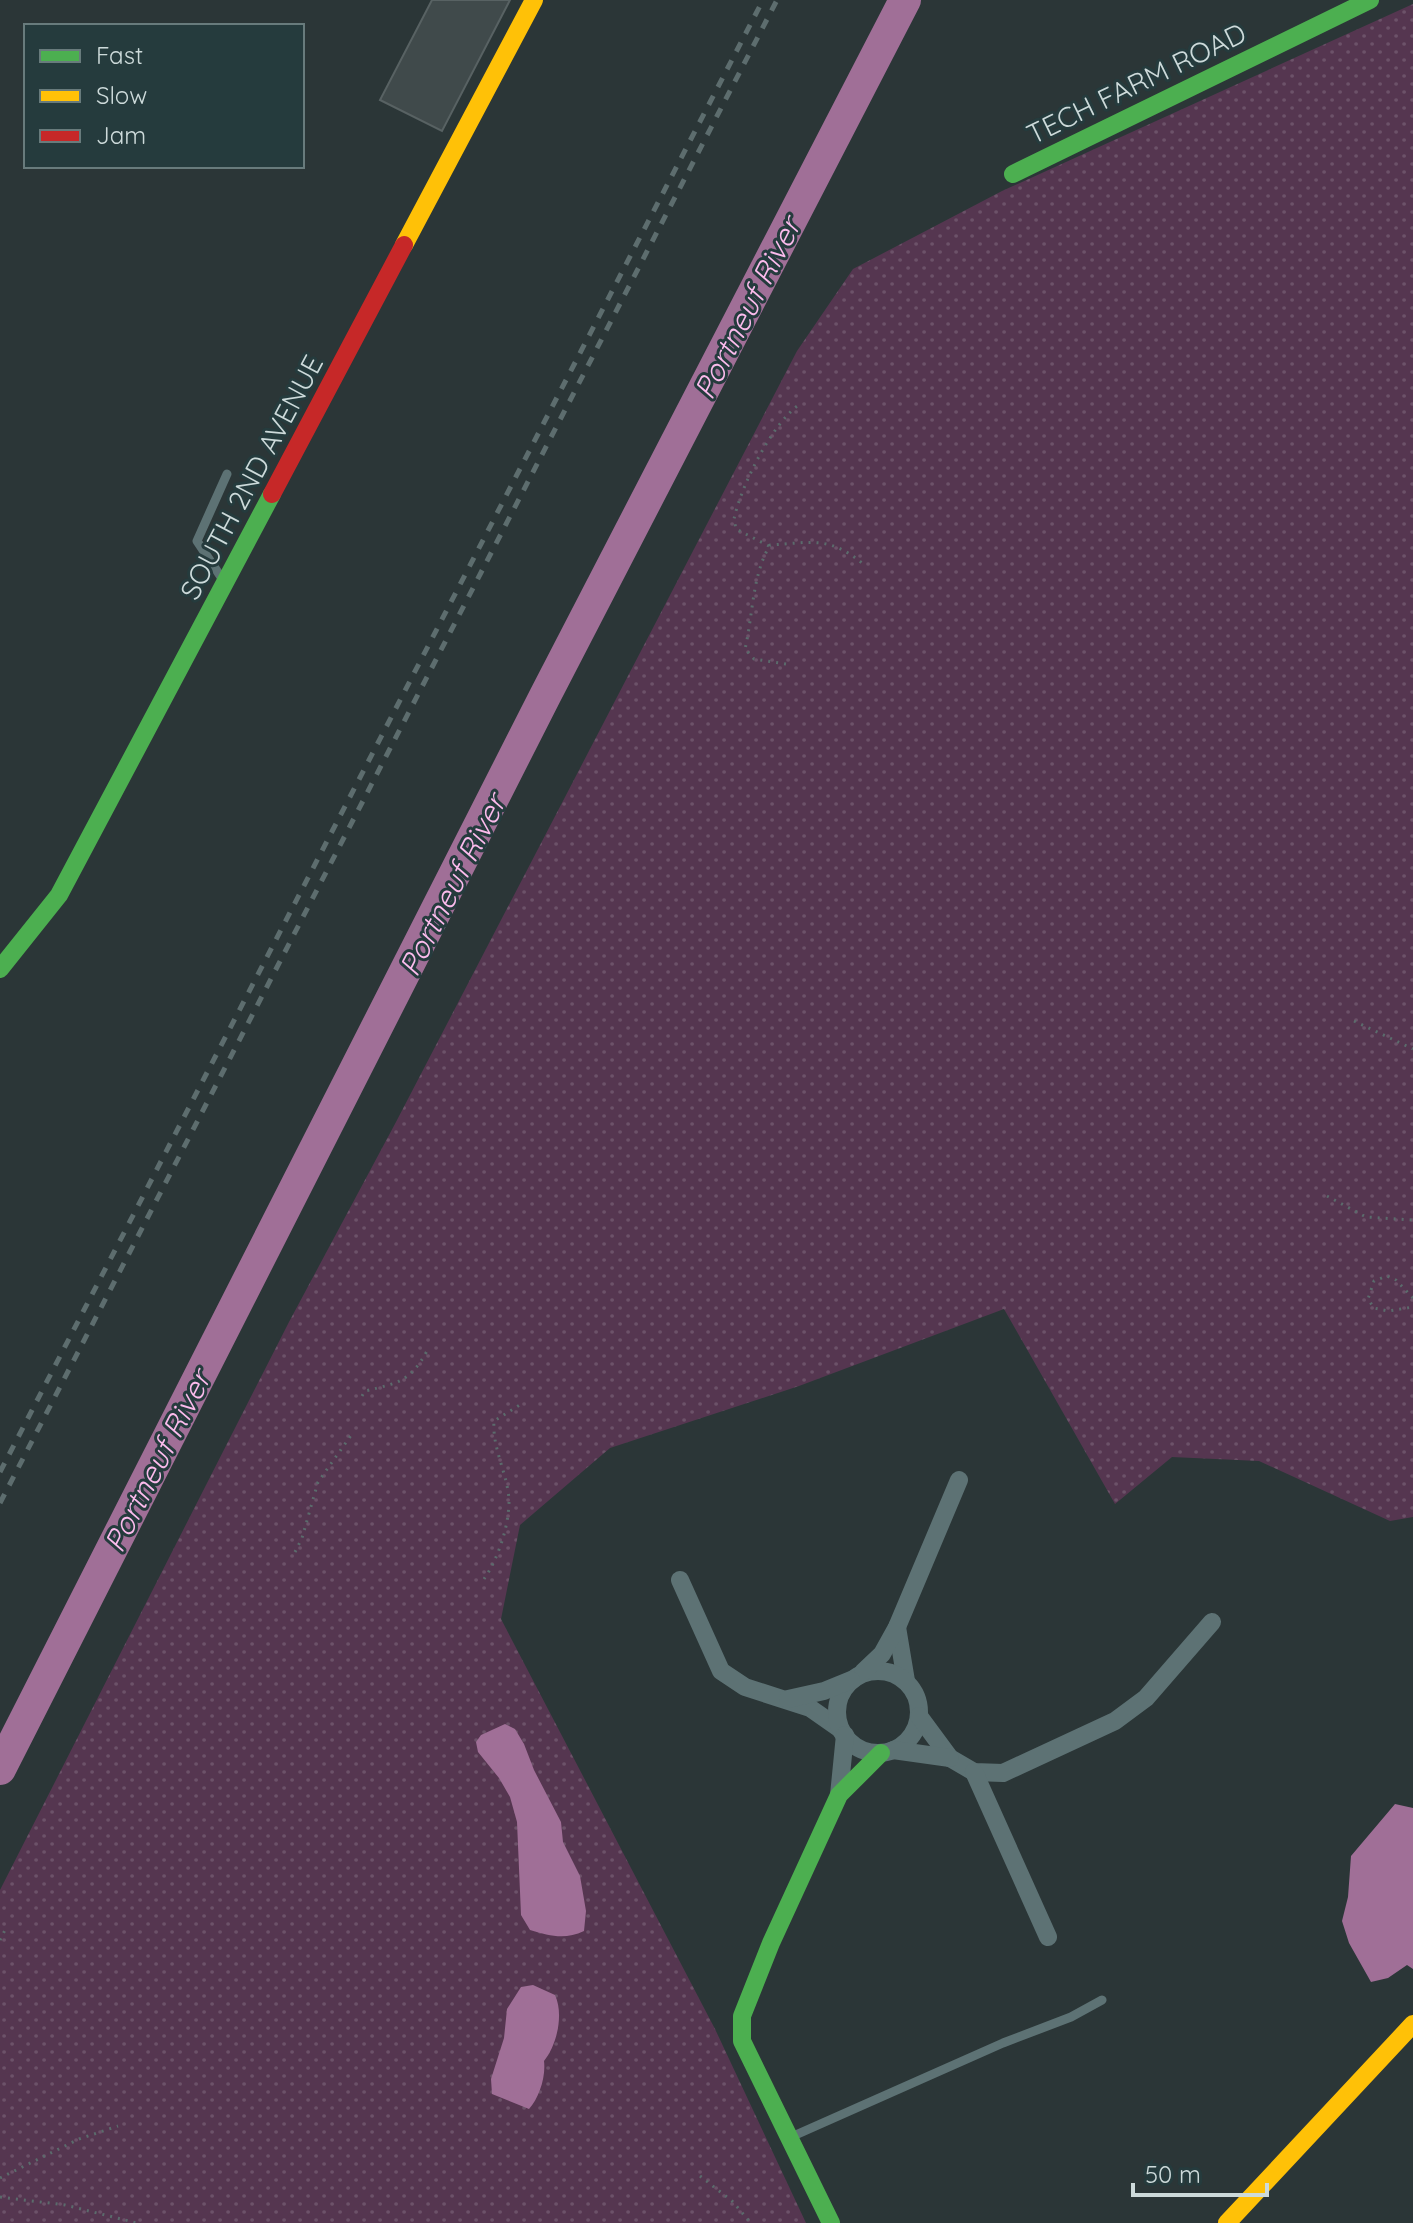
<svg xmlns="http://www.w3.org/2000/svg" width="1413" height="2223" font-family="Quicksand,sans-serif">
<style>
.grass{fill:url(#grass-dots)}
.water{fill:#a06f97}
.lines{fill:none;stroke-linecap:round;stroke-linejoin:round}
.river{stroke:#a06f97;stroke-width:32}
.building{fill:#404a4b;stroke:#586263;stroke-width:2}
.path{stroke:#5b6b6c;stroke-width:3;stroke-dasharray:2 6;stroke-linecap:butt}
.lane{stroke:#5d7274;stroke-width:9}
.street{stroke:#5d7274;stroke-width:18}
.fast{stroke:#4caf50;stroke-width:18}
.slow{stroke:#ffc107;stroke-width:18}
.jam{stroke:#c62828;stroke-width:18}
.rail{stroke:#5d6d6e;stroke-width:5;stroke-dasharray:10 10;stroke-linecap:butt}
.labels{text-anchor:middle;dominant-baseline:central;stroke-width:6;stroke-linejoin:round;paint-order:stroke}
.street-label{font-size:28px;fill:#cddada;stroke:#253b3d}
.water-label{font-size:30px;font-style:italic;fill:#fbbbec;stroke:#253b3d}
</style>
<defs>
<pattern id="grass-dots" width="8" height="8" patternUnits="userSpaceOnUse" patternTransform="scale(2)"><rect width="8" height="8" fill="#553650"/><path d="M2 2h.1M6 6h.1" fill="none" stroke="#6c5269" stroke-width="1.8" stroke-linecap="round"/></pattern>
</defs>
<rect width="100%" height="100%" fill="#2b3637"/>
<path class="grass" d="M1413 4V1517L1390 1521 1259 1461 1172 1457 1115 1504 1004 1309 799 1386 610 1448 520 1525 501 1619 715 2029 806 2223H0V1890L289 1322 396 1122 797 351 853 269 1002 191Z"/>
<g class="water">
<path d="M505 1724 515 1729 524 1744 534 1770 561 1822 563 1842 580 1876 586 1911 584 1931C565 1940 550 1936 530 1930L521 1915 517 1822 510 1797 499 1778 478 1752 476 1742 481 1735Z"/>
<path d="M1395 1804 1413 1808V1969L1407 1965 1388 1978 1371 1982 1349 1943 1342 1921 1348 1897 1351 1856Z"/>
<path d="M533 1985 555 1995C564 2014 557 2045 544 2061 546 2077 539 2098 529 2109L492 2094 491 2079 504 2038 507 2009 521 1987Z"/>
</g>
<g class="lines">
<path class="river" d="M0 1769 545 696 905 0"/>
</g>
<path class="building" d="M432 0H510L442 131 380 100Z"/>
<g class="lines">
<g class="path">
<path d="M769 546 736 529 734 519C741 486 772 423 800 404"/>
<path d="M786 664 754 659 745 649C753 616 752 575 770 545 809 543 828 535 862 563"/>
<path d="M1354 1021 1413 1049"/>
<path d="M1327 1196 1366 1217 1413 1220"/>
<path d="M1413 1298 1396 1280 1387 1276 1374 1281 1368 1299 1374 1308 1388 1311 1413 1307"/>
<path d="M362 1396 365 1391C398 1383 410 1382 427 1351"/>
<path d="M295 1552 302 1538 318 1482 352 1434"/>
<path d="M484 1579C498 1559 509 1526 509 1501 508 1474 492 1449 494 1421L523 1403"/>
<path d="M0 1940 7 1926"/>
<path d="M700 2176 732 2201 751 2223"/>
<path d="M0 2178 79 2139 118 2126"/>
<path d="M0 2197 65 2205 137 2223"/>
</g>
<g class="lane">
<path d="M223 580 197 541 227 474"/>
<path d="M791 2137 1003 2043 1071 2017 1102 2000"/>
</g>
<g class="street">
<path d="M680 1580 721 1671 745 1687 810 1708 840 1729"/>
<path d="M897 1627 906 1681"/>
<circle cx="878" cy="1712" r="41"/>
<path d="M863 1672 882 1654 897 1627 959 1480"/>
<path d="M788 1699 824 1691 851 1680"/>
<path d="M919 1716 950 1758 974 1772 1003 1773 1115 1721 1146 1698 1212 1622"/>
<path d="M893 1750 950 1758"/>
<path d="M974 1772 1048 1937"/>
<path d="M839 1795 845 1735"/>
</g>
<g class="fast">
<path d="M1013 174 1370 0"/>
<path d="M0 969 59 895 272 494"/>
<path d="M831 2223 742 2041V2016L771 1943 839 1795 881 1753"/>
</g>
<g class="slow">
<path d="M404 245 534 0"/>
<path d="M1227 2223 1413 2024"/>
</g>
<path class="jam" d="M272 494 404 245"/>
<g class="rail">
<path d="M0 1472 763 0"/>
<path d="M0 1503 777 0"/>
</g>
</g>
<g class="labels">
<g class="street-label">
<text transform="translate(1136 83) rotate(-26)">TECH FARM ROAD</text>
<text transform="translate(251 477) rotate(-62)">SOUTH 2ND AVENUE</text>
</g>
<g class="water-label">
<text transform="translate(747 308) rotate(-63)">Portneuf River</text>
<text transform="translate(452 885) rotate(-63)">Portneuf River</text>
<text transform="translate(157 1461) rotate(-63)">Portneuf River</text>
</g>
</g>
<rect x="24" y="24" width="280" height="144" fill="#253b3d" stroke="#687b7c" stroke-width="2"/>
<rect x="40" y="50" width="40" height="12" fill="#4caf50" stroke="#687b7c" stroke-width="2"/>
<text x="96" y="64" font-size="24" fill="#cddada">Fast</text>
<rect x="40" y="90" width="40" height="12" fill="#ffc107" stroke="#687b7c" stroke-width="2"/>
<text x="96" y="104" font-size="24" fill="#cddada">Slow</text>
<rect x="40" y="130" width="40" height="12" fill="#c62828" stroke="#687b7c" stroke-width="2"/>
<text x="96" y="144" font-size="24" fill="#cddada">Jam</text>
<path d="M1133 2183v12h134v-12" fill="none" stroke="#cddada" stroke-width="4"/>
<text x="1145" y="2183" font-size="24" fill="#cddada" stroke="#253b3d" stroke-width="6" paint-order="stroke">50 m</text>
</svg>
